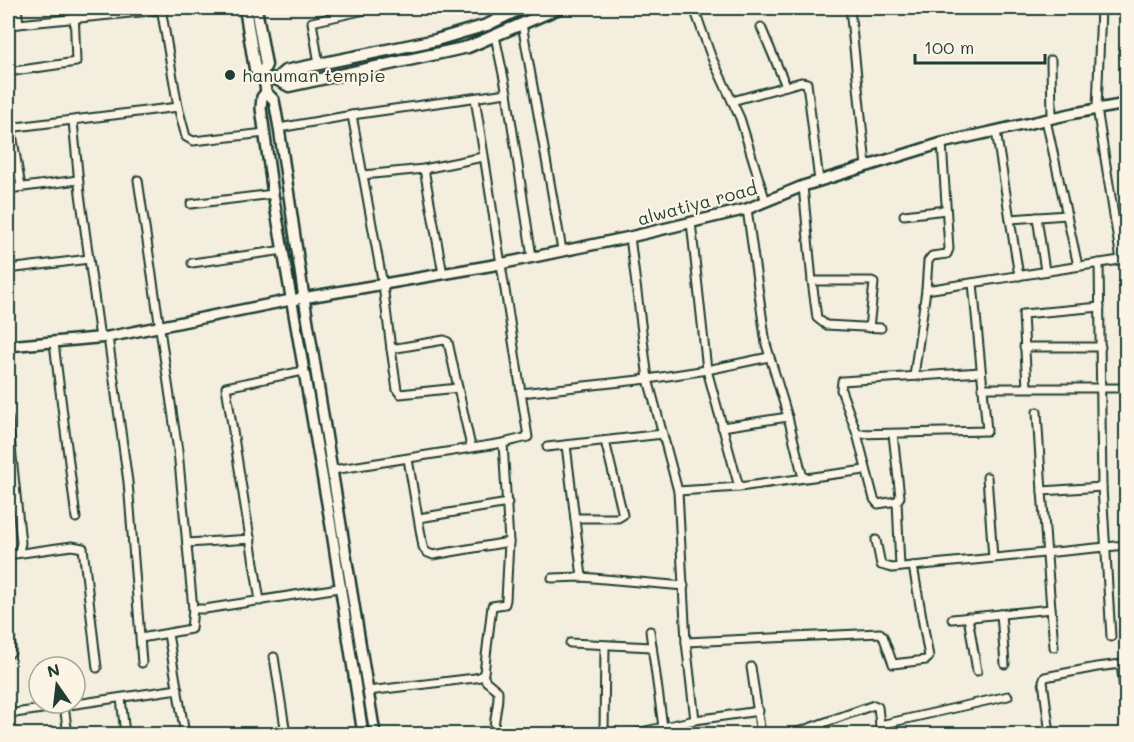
<svg xmlns="http://www.w3.org/2000/svg" width="1134" height="742" font-family="Mali,sans-serif">
<style>
.lines{fill:none;stroke-linecap:round;stroke-linejoin:round}
.minor-casing{stroke:#1f3d34;stroke-width:11}
.tertiary-casing{stroke:#1f3d34;stroke-width:14}
.secondary-casing{stroke:#1f3d34;stroke-width:15}
.minor{stroke:#fcf5e5;stroke-width:7}
.tertiary{stroke:#fcf5e5;stroke-width:9}
.secondary{stroke:#fcf5e5;stroke-width:10}
.poi-dot{fill:#1f3d34;stroke:#fcf5e5;stroke-width:2}
.labels{text-anchor:middle;dominant-baseline:central;stroke-width:4.5;stroke-linejoin:round;paint-order:stroke}
.poi-label{font-size:18px;fill:#1f3d34;stroke:#fcf5e5;text-anchor:start}
.street-label{font-size:18px;fill:#1f3d34;stroke:#fcf5e5}
</style>
<rect width="100%" height="100%" fill="#f3eede"/>
<filter id="ink" filterUnits="userSpaceOnUse"><feTurbulence type="fractalNoise" baseFrequency=".0167" numOctaves="2"/><feDisplacementMap in="SourceGraphic" scale="12" xChannelSelector="R" yChannelSelector="G"/><feConvolveMatrix kernelMatrix="1 2 1 2 8 2 1 2 1" color-interpolation-filters="sRGB"/></filter>
<g filter="url(#ink)">
<g class="lines">
<defs>
<g id="minor">
<path d="M17 8 19 24"/>
<path d="M161 8 178 107 186 137 193 141 265 133"/>
<path d="M694 8 711 56 740 118 766 202"/>
<path d="M850 8 866 166"/>
<path d="M1101 8 1097 108 1121 260"/>
<path d="M522 24 562 250"/>
<path d="M8 25 161 10"/>
<path d="M761 27 786 86"/>
<path d="M495 36 507 93 532 257"/>
<path d="M1051 60 1052 118"/>
<path d="M319 64 312 22 374 8"/>
<path d="M8 72 76 62 74 8"/>
<path d="M732 101 801 82 807 83 819 181"/>
<path d="M352 115 383 285 391 349 444 340 448 342 471 447"/>
<path d="M1046 120 1078 266"/>
<path d="M73 121 80 194 100 338"/>
<path d="M8 128 178 107"/>
<path d="M11 128 21 187"/>
<path d="M279 128 352 115 507 93"/>
<path d="M996 131 1019 276"/>
<path d="M424 169 443 274"/>
<path d="M363 175 424 169 483 157"/>
<path d="M138 180 178 451 193 609H205L339 588"/>
<path d="M803 186 812 281 817 318 826 325 881 328"/>
<path d="M8 189 78 180"/>
<path d="M191 204 273 194"/>
<path d="M747 209 766 344 788 417 803 478"/>
<path d="M904 215 946 210"/>
<path d="M1037 217 1045 271"/>
<path d="M1010 219 1067 215"/>
<path d="M691 222 707 370 739 487"/>
<path d="M630 237 648 379 678 491 686 642 695 720 632 734"/>
<path d="M192 263 284 250"/>
<path d="M1099 263 1102 487 1111 637"/>
<path d="M8 269 89 259"/>
<path d="M812 281H872L874 283 869 328"/>
<path d="M926 290 1126 259"/>
<path d="M108 337 128 482 142 663"/>
<path d="M54 343 76 518"/>
<path d="M1024 347H1101"/>
<path d="M391 349 397 390 400 394 458 388"/>
<path d="M914 376 926 290 928 261 932 256 947 254 949 249 942 143"/>
<path d="M1027 387 1023 314 1100 307"/>
<path d="M982 388H1126"/>
<path d="M521 393 648 379 707 370 769 357"/>
<path d="M1037 412 1042 491"/>
<path d="M8 418 21 543 19 551 8 556"/>
<path d="M722 427 788 417"/>
<path d="M857 434 987 431 973 283"/>
<path d="M893 434 900 497 897 501 878 504 874 499 857 434 841 390 842 381 981 372"/>
<path d="M566 445 582 577"/>
<path d="M547 447 663 434"/>
<path d="M408 459 423 547 426 552 433 555 509 542"/>
<path d="M333 470 503 443 528 437 475 98"/>
<path d="M987 477 993 558"/>
<path d="M678 491 739 487 865 470"/>
<path d="M897 501 900 567"/>
<path d="M419 518 508 503"/>
<path d="M575 518H618L623 515 605 441"/>
<path d="M876 540 881 565 892 568 1126 545"/>
<path d="M187 543 251 539"/>
<path d="M15 554 72 546 83 548 97 668"/>
<path d="M552 578 582 577 684 586"/>
<path d="M260 601 226 387 303 371"/>
<path d="M8 602 11 648V652L8 655"/>
<path d="M1001 614 1005 664"/>
<path d="M968 617 977 671"/>
<path d="M952 619 1051 609"/>
<path d="M650 631 663 727"/>
<path d="M168 634 185 734"/>
<path d="M141 638 191 629 193 609"/>
<path d="M686 642 880 633 883 636 893 664 926 660 929 657 913 566"/>
<path d="M570 643 652 647"/>
<path d="M1054 647 1042 491 1102 487"/>
<path d="M274 657 286 734"/>
<path d="M751 667 761 734"/>
<path d="M483 675 486 681 498 691C499 706 493 719 494 734"/>
<path d="M368 691 475 678 480 677 484 673 492 606 505 604 506 600 509 542 503 443"/>
<path d="M121 698 125 734"/>
<path d="M64 706 68 734"/>
<path d="M8 714 178 689"/>
<path d="M695 720 759 711"/>
<path d="M821 724 822 734"/>
<path d="M880 725 1008 696"/>
<path d="M604 734 605 646"/>
<path d="M792 734 874 705 878 707 881 734"/>
<path d="M1050 734 1043 681 1045 677 1097 667 1121 664 1126 707"/>
</g>
<g id="tertiary">
<path d="M264 78 266 92 262 97 261 108 273 194 331 526 363 734"/>
<path d="M266 92 274 100 279 128 304 298 375 734"/>
<path d="M8 346 108 337 291 300 500 264 630 237 747 209 803 186 942 143 1075 113 1126 104"/>
</g>
<g id="secondary">
<path d="M245 8 255 69 262 73 264 78 276 79 289 86 468 47 559 8"/>
<path d="M256 8 266 65 262 73"/>
<path d="M276 79 285 71 436 40 487 25 522 8"/>
</g>
</defs>
<use href="#minor" class="minor-casing"/>
<use href="#tertiary" class="tertiary-casing"/>
<use href="#secondary" class="secondary-casing"/>
<use href="#minor" class="minor"/>
<use href="#tertiary" class="tertiary"/>
<use href="#secondary" class="secondary"/>
</g>
</g>
<circle class="poi-dot" cx="230" cy="75" r="6"/>
<g class="labels">
<g class="poi-label">
<text x="242" y="75">hanuman tempie</text>
</g>
<g class="street-label">
<text transform="translate(697 203) rotate(-15)">alwatiya road</text>
</g>
</g>
<rect width="1134" height="742" fill="none" stroke="#fcf5e5" stroke-width="30"/>
<rect x="15" y="15" width="1104" height="712" fill="none" stroke="#1f3d34" stroke-width="2" filter="url(#ink)"/>
<g transform="translate(57 685) rotate(346)"><circle r="28" fill="#fcf5e5" stroke="#a4ab9e" stroke-width="1.5"/>
<path d="M0-4.5L10 22L0 15L-10 22Z" fill="#1f3d34"/>
<text y="-9" font-size="16" font-weight="bold" text-anchor="middle" fill="#1f3d34">N</text>
</g>
<path d="M915 54v9h130v-9" fill="none" stroke="#1f3d34" stroke-width="3"/>
<text x="924" y="54" font-size="18" fill="#1f3d34" stroke="#fcf5e5" stroke-width="4.5" paint-order="stroke">100 m</text>
</svg>
